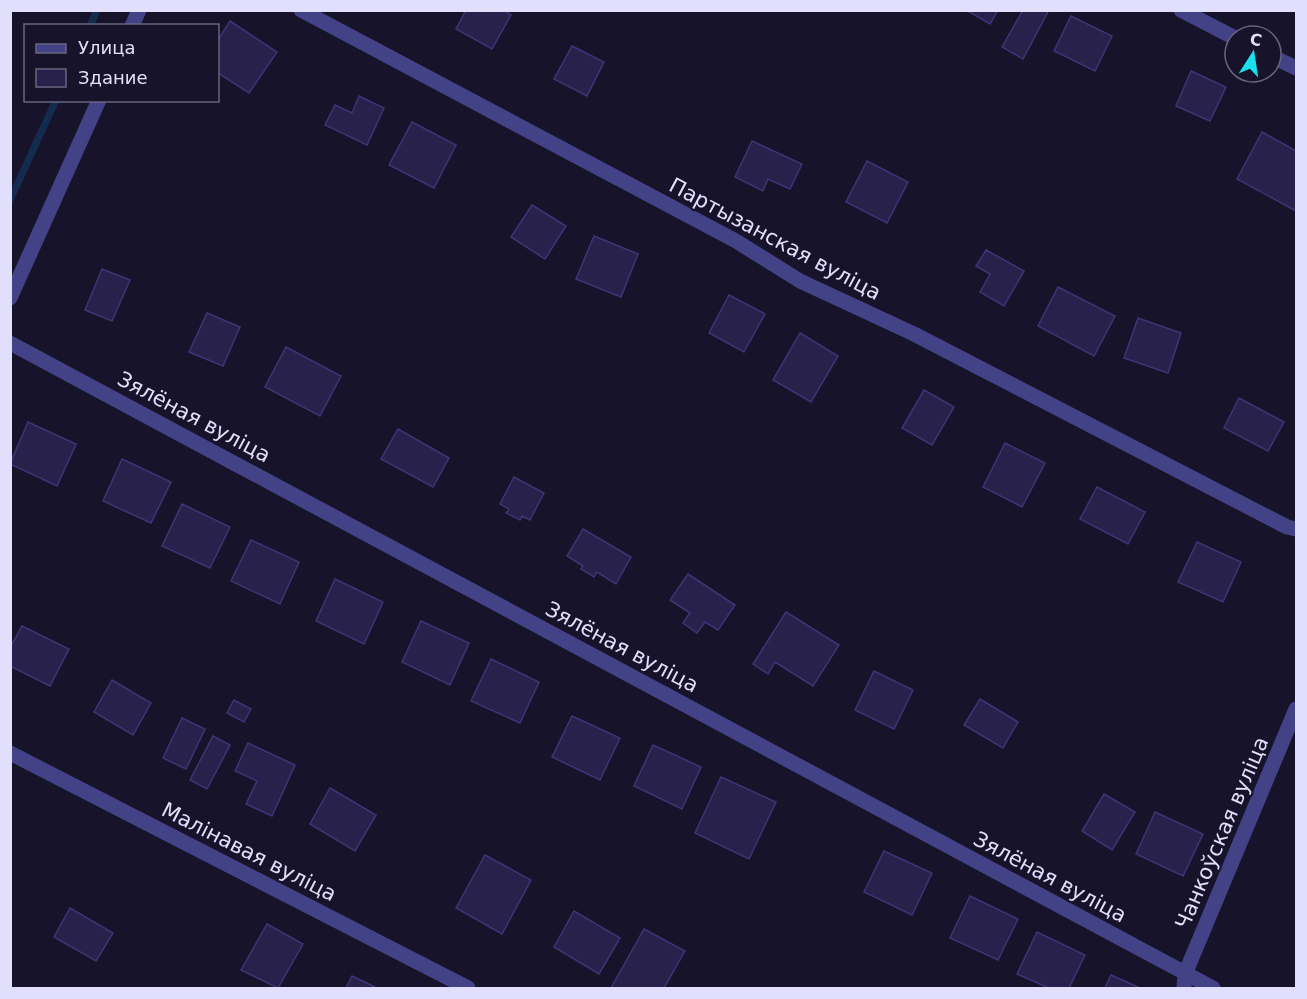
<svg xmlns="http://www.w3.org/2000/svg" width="1307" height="999" font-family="'DejaVu Sans',sans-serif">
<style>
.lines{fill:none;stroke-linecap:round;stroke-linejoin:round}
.stream{stroke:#132b4f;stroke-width:7}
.building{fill:#28214b;stroke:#3f3475;stroke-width:1.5}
.minor{stroke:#434286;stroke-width:15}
.labels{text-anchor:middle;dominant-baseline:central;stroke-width:4.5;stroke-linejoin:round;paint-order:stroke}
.street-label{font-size:21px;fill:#e2dffd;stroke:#17132b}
</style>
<rect width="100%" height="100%" fill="#17132b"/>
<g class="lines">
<g class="stream">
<path d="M90 26 97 10"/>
<path d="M10 200 56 100"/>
</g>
</g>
<g class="building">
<path d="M466 10H504L511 15 492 49 456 29Z"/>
<path d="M966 10H998L990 24Z"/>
<path d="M1023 10H1049L1023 59 1002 47Z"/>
<path d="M1071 16 1112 36 1095 71 1054 51Z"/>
<path d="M230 21 277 52 249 93 218 73V40Z"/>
<path d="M572 46 604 62 587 96 554 79Z"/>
<path d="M1191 71 1226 87 1210 121 1176 106Z"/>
<path d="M359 96 384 108 367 145 325 125 335 105 352 113Z"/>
<path d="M412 122 456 145 434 188 389 165Z"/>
<path d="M1262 132 1296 151V211L1237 179Z"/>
<path d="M752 141 802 164 790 189 768 179 763 191 735 177Z"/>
<path d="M867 161 908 182 887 223 846 202Z"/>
<path d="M532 205 566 226 545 259 511 237Z"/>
<path d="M594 236 638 254 621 297 576 279Z"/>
<path d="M986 250 1024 271 1004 306 980 292 990 274 976 266Z"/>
<path d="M102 269 130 280 112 321 85 310Z"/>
<path d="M1058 287 1115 316 1094 356 1038 326Z"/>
<path d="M729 295 765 314 744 352 709 333Z"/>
<path d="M207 313 240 327 223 366 189 352Z"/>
<path d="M1138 318 1181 333 1168 373 1124 358Z"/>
<path d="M800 333 838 356 811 402 773 380Z"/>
<path d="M286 347 341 376 320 416 265 387Z"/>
<path d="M924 390 954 407 932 445 902 428Z"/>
<path d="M1239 398 1284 422 1268 451 1224 428Z"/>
<path d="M28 422 76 444 57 486 10 464Z"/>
<path d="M398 429 449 458 433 487 381 459Z"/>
<path d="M1005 443 1045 463 1022 507 983 487Z"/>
<path d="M122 459 171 482 151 523 103 501Z"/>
<path d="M514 477 544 493 530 520 522 516 520 520 506 513 509 509 500 504Z"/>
<path d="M1097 487 1145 512 1128 544 1080 519Z"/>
<path d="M182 504 230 527 210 568 162 546Z"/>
<path d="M583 529 631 557 616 584 597 572 594 577 581 569 583 566 567 556Z"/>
<path d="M251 540 299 562 280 604 231 581Z"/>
<path d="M1197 542 1241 562 1223 602 1178 582Z"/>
<path d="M688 574 735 605 718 630 705 622 697 633 683 623 690 613 670 600Z"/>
<path d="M335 579 383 602 364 644 316 621Z"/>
<path d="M786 612 839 645 813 686 775 662 768 674 753 664Z"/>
<path d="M421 621 469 643 450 685 402 662Z"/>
<path d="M22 626 69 649 50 686 10 666V648Z"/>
<path d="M491 659 539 682 520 723 471 701Z"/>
<path d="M874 671 913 690 894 729 855 710Z"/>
<path d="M112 680 151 703 133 735 94 712Z"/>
<path d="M980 699 1018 722 1003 748 964 725Z"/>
<path d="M234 700 251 709 244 722 227 713Z"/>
<path d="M572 716 620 738 600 780 552 757Z"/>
<path d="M182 718 205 729 186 769 163 758Z"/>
<path d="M213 736 230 745 207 789 190 780Z"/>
<path d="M248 743 295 765 272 816 246 804 257 781 235 771Z"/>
<path d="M653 745 701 767 682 809 634 786Z"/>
<path d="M721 777 776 802 749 859 695 833Z"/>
<path d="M330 788 376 815 355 851 310 824Z"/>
<path d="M1104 794 1135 812 1112 850 1082 831Z"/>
<path d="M1155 812 1203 834 1183 876 1136 854Z"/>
<path d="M884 851 932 873 912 915 864 892Z"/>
<path d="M485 855 531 880 502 934 456 908Z"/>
<path d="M970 896 1018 919 998 960 950 938Z"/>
<path d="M70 908 113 933 96 961 54 937Z"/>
<path d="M574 911 620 938 599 974 554 947Z"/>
<path d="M267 924 303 944 278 988 241 970Z"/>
<path d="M644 929 685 951 664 988H611Z"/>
<path d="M1037 932 1085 955 1069 988H1049L1017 974Z"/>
<path d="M1111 975 1140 988H1105Z"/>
<path d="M352 976 377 988H346Z"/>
</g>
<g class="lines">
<g class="minor">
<path d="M301 10 736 241 800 281 914 334 1287 527 1296 529"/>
<path d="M1181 10 1235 38"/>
<path d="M132 26 139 10"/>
<path d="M1271 56 1296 68"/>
<path d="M10 298 99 100"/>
<path d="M10 343 1213 988"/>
<path d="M10 753 468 988"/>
<path d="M1184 988 1185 974 1296 709"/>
</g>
</g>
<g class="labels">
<g class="street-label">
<text transform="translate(775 239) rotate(28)">Партызанская вуліца</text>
<text transform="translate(194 417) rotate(28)">Зялёная вуліца</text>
<text transform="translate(622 647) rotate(28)">Зялёная вуліца</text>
<text transform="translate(1222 833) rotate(-67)">Чанкоўская вуліца</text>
<text transform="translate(249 852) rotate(27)">Малінавая вуліца</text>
<text transform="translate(1050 877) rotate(28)">Зялёная вуліца</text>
</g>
</g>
<rect width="1307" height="999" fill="none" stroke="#e2dffd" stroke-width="24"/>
<rect x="24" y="24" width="195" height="78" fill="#17132b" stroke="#68657f" stroke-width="1.5"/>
<rect x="36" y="44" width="30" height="9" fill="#434286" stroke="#68657f" stroke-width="1.5"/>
<text x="78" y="54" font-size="18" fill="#e2dffd">Улица</text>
<rect x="36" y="69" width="30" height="18" fill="#28214b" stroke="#68657f" stroke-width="1.5"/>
<text x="78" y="84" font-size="18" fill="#e2dffd">Здание</text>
<g transform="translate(1253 54) rotate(12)"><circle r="28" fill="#17132b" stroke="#68657f" stroke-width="1.5"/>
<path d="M0-4.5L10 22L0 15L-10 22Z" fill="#19dfef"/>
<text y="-9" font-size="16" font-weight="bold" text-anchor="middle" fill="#e2dffd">С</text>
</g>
</svg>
